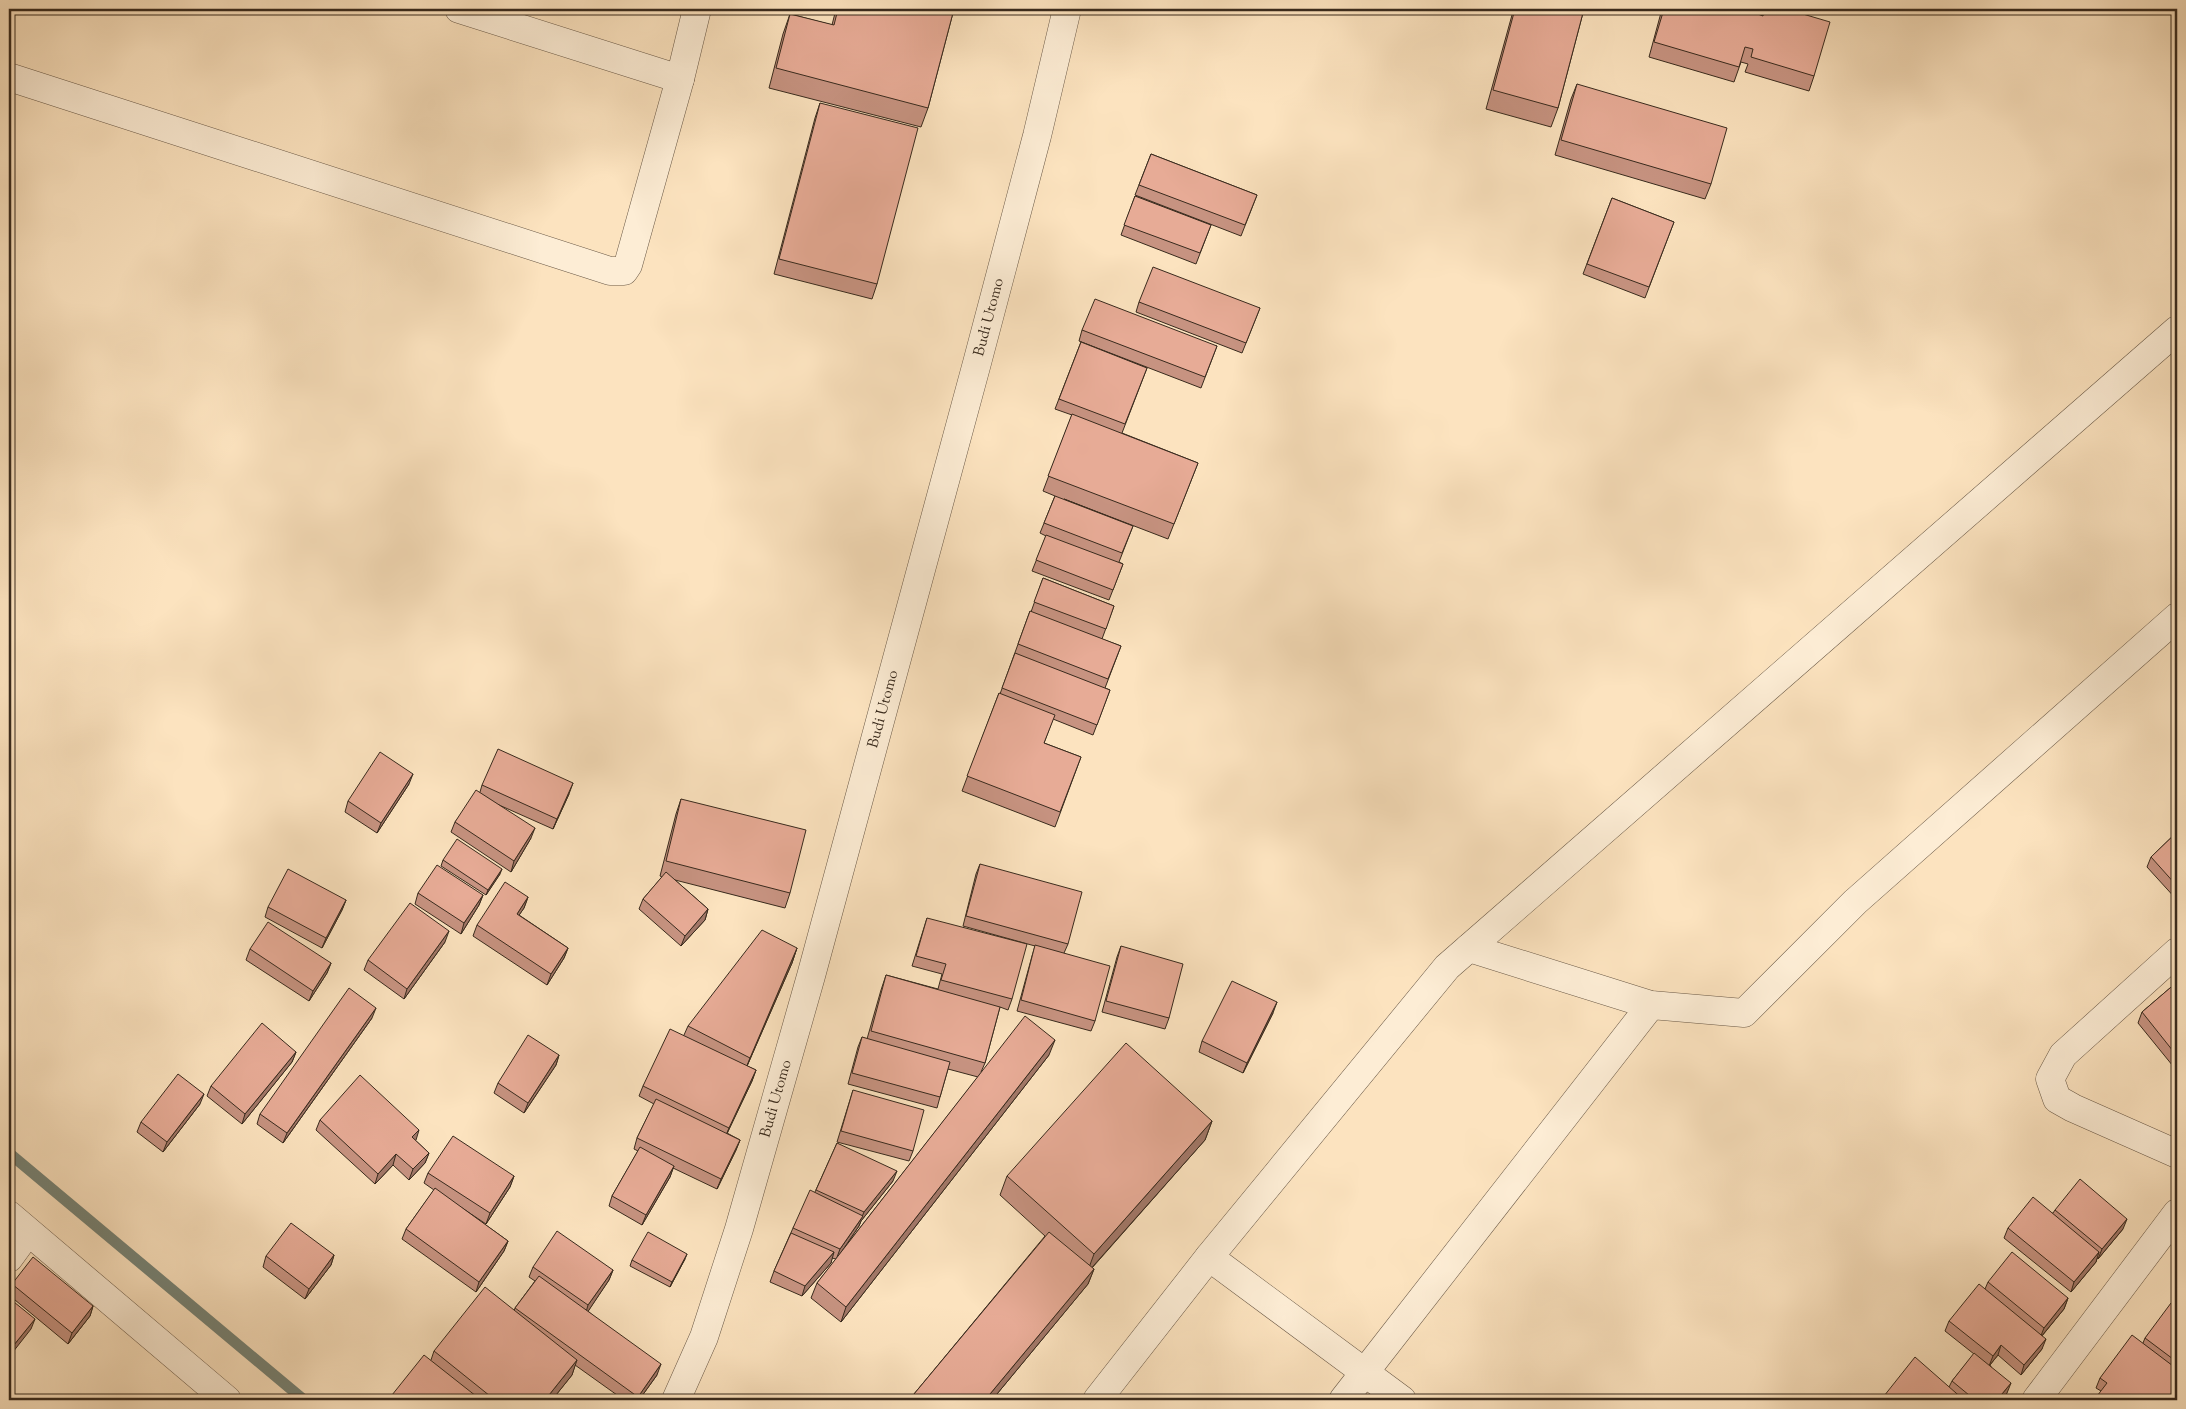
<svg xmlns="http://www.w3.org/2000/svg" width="2186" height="1409" font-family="'Sorts Mill Goudy',serif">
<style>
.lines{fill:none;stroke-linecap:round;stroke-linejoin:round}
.stream{stroke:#768376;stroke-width:11}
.minor-casing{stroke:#695846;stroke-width:29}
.minor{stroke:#fdedd5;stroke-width:28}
.wall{fill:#c79381;stroke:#382a1d}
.shaded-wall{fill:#a27869;stroke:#382a1d}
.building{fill:#e7ab96;stroke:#382a1d}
.labels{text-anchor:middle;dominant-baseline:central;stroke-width:4;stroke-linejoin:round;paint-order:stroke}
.street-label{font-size:15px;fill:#382a1d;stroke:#fdedd5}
</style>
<rect width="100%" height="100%" fill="#fce3bf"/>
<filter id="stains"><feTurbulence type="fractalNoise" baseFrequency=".004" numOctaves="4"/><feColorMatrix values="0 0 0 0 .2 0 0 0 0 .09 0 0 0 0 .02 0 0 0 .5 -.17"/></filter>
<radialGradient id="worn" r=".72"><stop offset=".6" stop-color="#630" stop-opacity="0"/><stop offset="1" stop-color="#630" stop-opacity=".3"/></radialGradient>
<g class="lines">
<path class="stream" d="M9 1153 304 1400"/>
<defs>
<g id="minor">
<path d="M459 9 680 79"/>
<path d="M9 77 610 271H624L628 265 680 79 697 9"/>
<path d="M1469 948 1651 1005 1744 1013 1855 902 2177 617"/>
<path d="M2177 952 2063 1055 2050 1079 2057 1099 2073 1108 2177 1154"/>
<path d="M9 1215 227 1400"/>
<path d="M1209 1257 1402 1400"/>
<path d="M9 1258 28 1232"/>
<path id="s1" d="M676 1400 704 1337 739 1229 811 976 977 363 1037 136 1067 9"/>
<path d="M1097 1400 1209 1257 1447 967 2177 330"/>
<path d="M1343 1400 1651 1005"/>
<path d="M2036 1400 2177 1213"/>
</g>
</defs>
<use href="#minor" class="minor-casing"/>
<use href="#minor" class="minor"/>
</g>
<g class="wall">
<path d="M836 9H954L928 108 921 127 769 88 783 34 790 14 832 25Z"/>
<path d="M1509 9H1584L1558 108 1551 127 1486 109 1512 15Z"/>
<path d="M1662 9H1756L1755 13 1762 16 1765 9 1814 76 1809 91 1745 72 1748 64 1741 62 1734 82 1649 57Z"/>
<path d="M1880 9H1897L1895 13Z"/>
<path d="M1577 84 1711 184 1705 199 1555 155 1571 99Z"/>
<path d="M820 103 877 284 872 299 774 274 815 118Z"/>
<path d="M1151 154 1257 195 1241 236 1135 195Z"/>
<path d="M1135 196 1211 225 1196 264 1121 235Z"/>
<path d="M1612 198 1674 222 1645 298 1583 274Z"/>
<path d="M1139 302 1260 308 1242 353 1136 312Z"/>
<path d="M1082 330 1217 346 1201 388 1079 341Z"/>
<path d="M1081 342 1147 368 1122 433 1198 463 1168 539 1064 499 1133 526 1119 562 1123 564 1109 600 1032 571 1046 536 1040 533 1055 496 1043 491 1072 415 1055 409Z"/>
<path d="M1043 578 1114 606 1102 639 1121 646 1105 688 1110 690 1093 735 1053 719 1044 743 1081 757 1055 827 962 791 999 693 1000 694 1030 611 1031 612Z"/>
<path d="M409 784 377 833 345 812 348 801Z"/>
<path d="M482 785 569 794 553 829 499 805 531 838 511 872 451 832 455 822 480 792Z"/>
<path d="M681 799 790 893 785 908 675 880 708 909 705 920 681 946 639 909 643 899 662 877 660 876 676 814Z"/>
<path d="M2177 832V900L2147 867 2151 857Z"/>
<path d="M443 860 500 874 486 895 441 866Z"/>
<path d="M980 864 1068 944 1064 953 1095 1021 1091 1031 1017 1011 1032 956 1035 946 963 926 976 874Z"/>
<path d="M418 893 483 895 479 905 461 934 415 904Z"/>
<path d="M528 897 524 908 519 915 568 948 564 958 547 985 473 936 477 925Z"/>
<path d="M346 900 342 910 322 948 265 917 268 907Z"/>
<path d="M927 918 1012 999 1008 1010 1000 1007 985 1063 981 1072 1049 1055 841 1322 811 1298 817 1283 836 1259 832 1258 831 1263 802 1296 770 1282 774 1271 793 1228 815 1192 837 1143 893 1181 861 1221 859 1226 841 1252 978 1077 948 1069 940 1097 937 1108 848 1084 858 1047 862 1037 867 1039 881 990 886 975 938 989 942 974 912 966Z"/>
<path d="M445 942 404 999 364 970 368 960Z"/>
<path d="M1121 946 1169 1018 1165 1029 1102 1012 1117 957Z"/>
<path d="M797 948 792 963 747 1066 756 1070 752 1081 727 1133 740 1140 736 1150 717 1189 673 1168 670 1177 642 1225 609 1206 612 1196 638 1151 634 1149 637 1138 654 1104 639 1096 643 1086 684 1035 688 1026Z"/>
<path d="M250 949 331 963 327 973 309 1001 246 960Z"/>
<path d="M2177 982V1071L2138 1023 2142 1012Z"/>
<path d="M1273 1013 1243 1073 1199 1052 1202 1041Z"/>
<path d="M372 1018 283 1143 257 1124 260 1114Z"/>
<path d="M296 1052 292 1062 242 1124 207 1096 211 1086Z"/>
<path d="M559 1055 556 1065 524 1113 494 1093 498 1083Z"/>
<path d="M853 1090 913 1151 909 1161 837 1142Z"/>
<path d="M200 1104 163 1152 137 1132 141 1122Z"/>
<path d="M320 1120 415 1140 429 1153 425 1163 409 1180 393 1165 375 1184 316 1130Z"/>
<path d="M1212 1121 1205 1140 1092 1268 1094 1269 1088 1284 992 1400H909L1045 1236 1000 1195 1007 1176Z"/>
<path d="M428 1173 514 1176 510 1187 486 1224 462 1208 508 1241 504 1251 476 1292 402 1239 406 1229 434 1190 424 1183Z"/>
<path d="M2055 1210 2123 1229 2098 1259 2097 1258 2096 1262 2071 1292 2004 1238 2008 1228 2053 1213Z"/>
<path d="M334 1255 331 1265 305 1299 263 1267 266 1256Z"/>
<path d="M685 1259 670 1287 630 1266 632 1260Z"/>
<path d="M533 1267 613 1270 609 1280 588 1311 657 1375 639 1400H624L575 1365 572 1375 552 1400H388L431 1360 434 1351 514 1311 515 1308 535 1281 529 1277Z"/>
<path d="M1988 1282 2068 1298 2064 1309 2042 1336V1349L2021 1375 1998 1355 1990 1365 2007 1393 2002 1400H1878L1882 1399 1884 1396 1949 1387 1952 1381 1974 1354 1945 1331 1949 1321 1985 1289Z"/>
<path d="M12 1284 93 1306 90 1316 68 1344 9 1295V1292Z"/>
<path d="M2177 1303V1400L2101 1391 2096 1388 2100 1378 2143 1343 2145 1338 2176 1306Z"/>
</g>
<g class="shaded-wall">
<path d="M413 774 409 784 377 833 381 823Z"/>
<path d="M573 783 569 794 553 829 557 819Z"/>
<path d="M535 828 531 838 511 872 514 861Z"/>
<path d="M502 869 500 874 486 895 488 890Z"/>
<path d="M483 895 479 905 461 934 464 923Z"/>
<path d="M528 897 524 908 513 924 517 914Z"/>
<path d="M346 900 342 910 322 948 326 938Z"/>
<path d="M708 909 705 920 681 946 685 936Z"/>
<path d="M449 931 445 942 404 999 407 989Z"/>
<path d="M568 948 564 958 547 985 551 974Z"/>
<path d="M797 948 792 963 744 1073 750 1058Z"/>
<path d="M331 963 327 973 309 1001 313 991Z"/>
<path d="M1277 1002 1273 1013 1243 1073 1247 1063Z"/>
<path d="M376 1008 372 1018 283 1143 287 1133Z"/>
<path d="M1055 1040 1049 1055 841 1322 846 1307Z"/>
<path d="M296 1052 292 1062 242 1124 245 1114Z"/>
<path d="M559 1055 556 1065 524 1113 528 1103Z"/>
<path d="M756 1070 752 1081 725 1138 729 1128Z"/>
<path d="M204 1094 200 1104 163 1152 167 1142Z"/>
<path d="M1212 1121 1205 1140 1087 1273 1094 1254Z"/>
<path d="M419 1130 416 1140 408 1148 412 1137Z"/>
<path d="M740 1140 736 1150 717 1189 721 1179Z"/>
<path d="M429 1153 425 1163 409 1180 413 1169Z"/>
<path d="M396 1154 393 1165 375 1184 378 1174Z"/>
<path d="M674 1166 670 1177 642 1225 646 1215Z"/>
<path d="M897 1171 893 1181 861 1221 859 1226 836 1260 840 1249 861 1219 864 1212Z"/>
<path d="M514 1176 510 1187 486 1224 490 1213Z"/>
<path d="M2127 1219 2123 1229 2098 1259 2102 1249Z"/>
<path d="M508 1241 504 1251 476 1292 479 1282Z"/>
<path d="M834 1252 831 1263 802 1296 805 1286Z"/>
<path d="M2099 1252 2096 1262 2071 1292 2074 1282Z"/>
<path d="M687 1254 685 1259 670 1287 672 1282Z"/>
<path d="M334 1255 331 1265 305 1299 309 1289Z"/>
<path d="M1094 1269 1088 1284 992 1400H985Z"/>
<path d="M613 1270 609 1280 585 1316 588 1305Z"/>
<path d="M2068 1298 2064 1309 2040 1338 2044 1328Z"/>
<path d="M93 1306 90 1316 68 1344 72 1333Z"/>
<path d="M35 1319 31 1329 9 1357V1351Z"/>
<path d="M2046 1339 2042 1349 2021 1375 2024 1365Z"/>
<path d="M2001 1345 1998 1355 1989 1366 1993 1356Z"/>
<path d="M577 1360 572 1375 552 1400H545Z"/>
<path d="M661 1364 657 1375 639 1400H637L638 1397Z"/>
<path d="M2011 1383 2007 1393 2002 1400H1997Z"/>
</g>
<g class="building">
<path d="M838 9H954L928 108 776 68 790 14 834 25Z"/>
<path d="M1515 9H1584L1558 108 1493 90Z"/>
<path d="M1664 9H1756L1755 13 1763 16 1765 9H1786L1830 22 1814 76 1751 57 1753 49 1745 47 1739 67 1654 42Z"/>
<path d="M1577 84 1727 128 1711 184 1561 140Z"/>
<path d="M820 103 918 128 877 284 779 259Z"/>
<path d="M1151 154 1257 195 1245 225 1139 185Z"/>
<path d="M1135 196 1211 225 1200 253 1124 225Z"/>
<path d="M1612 198 1674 222 1649 287 1587 264Z"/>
<path d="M1153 267 1260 308 1246 343 1139 302Z"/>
<path d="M1095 299 1217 346 1205 377 1082 330Z"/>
<path d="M1081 342 1147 368 1125 424 1059 399Z"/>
<path d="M1072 414 1198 463 1174 524 1048 476Z"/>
<path d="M1055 496 1133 526 1122 553 1044 523Z"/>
<path d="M1046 535 1123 564 1113 590 1036 560Z"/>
<path d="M1043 578 1114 606 1106 629 1034 602Z"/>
<path d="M1030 611 1121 646 1108 679 1018 644Z"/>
<path d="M1015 653 1110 690 1097 725 1002 688Z"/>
<path d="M999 693 1055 715 1044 743 1081 757 1060 812 967 776Z"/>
<path d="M498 749 573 783 557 819 482 785Z"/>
<path d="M380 752 413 774 381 823 348 801Z"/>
<path d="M476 790 535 828 514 861 455 822Z"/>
<path d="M681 799 806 830 790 893 666 861Z"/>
<path d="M2177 832V886L2151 857Z"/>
<path d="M457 839 502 869 488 890 443 860Z"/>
<path d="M980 864 1082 892 1068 944 966 916Z"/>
<path d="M437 865 483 895 464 923 418 893Z"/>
<path d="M288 869 346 900 326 938 268 907Z"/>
<path d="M666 872 708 909 685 936 643 899Z"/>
<path d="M505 882 528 897 517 914 568 948 551 974 477 925Z"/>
<path d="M410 903 449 931 407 989 368 960Z"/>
<path d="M927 918 1027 944 1012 999 941 980 946 964 916 956Z"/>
<path d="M268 922 331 963 313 991 250 949Z"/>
<path d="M762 930 797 948 750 1058 688 1026Z"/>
<path d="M1035 945 1110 966 1095 1021 1021 1000Z"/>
<path d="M1121 946 1183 964 1169 1018 1106 1001Z"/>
<path d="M886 975 1000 1007 985 1063 871 1031Z"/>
<path d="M1232 981 1277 1002 1247 1063 1202 1041Z"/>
<path d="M2177 982V1056L2142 1012Z"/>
<path d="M349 988 376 1008 287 1133 260 1114Z"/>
<path d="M1025 1016 1055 1040 846 1307 817 1283Z"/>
<path d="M262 1023 296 1052 245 1114 211 1086Z"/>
<path d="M670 1029 756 1070 729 1128 643 1086Z"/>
<path d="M528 1035 559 1055 528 1103 498 1083Z"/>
<path d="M862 1037 950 1062 940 1097 852 1073Z"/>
<path d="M1126 1043 1212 1121 1094 1254 1007 1176Z"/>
<path d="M178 1074 204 1094 167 1142 141 1122Z"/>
<path d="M360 1075 419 1130 412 1137 429 1153 413 1169 396 1154 378 1174 320 1120Z"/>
<path d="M853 1090 924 1110 913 1151 841 1131Z"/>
<path d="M656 1099 740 1140 721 1179 637 1138Z"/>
<path d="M453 1136 514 1176 490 1213 428 1173Z"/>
<path d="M837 1143 897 1171 864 1212 816 1190Z"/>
<path d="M640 1147 674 1166 646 1215 612 1196Z"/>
<path d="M2080 1179 2127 1219 2102 1249 2055 1210Z"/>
<path d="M435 1188 508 1241 479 1282 406 1229Z"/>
<path d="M810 1190 863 1216 840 1249 793 1228Z"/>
<path d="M2033 1197 2099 1252 2074 1282 2008 1228Z"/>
<path d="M291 1223 334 1255 309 1289 266 1256Z"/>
<path d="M557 1231 613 1270 588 1305 533 1267Z"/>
<path d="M648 1232 687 1254 672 1282 632 1260Z"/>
<path d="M1049 1232 1094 1269 985 1400H909Z"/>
<path d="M791 1233 834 1252 805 1286 774 1271Z"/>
<path d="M2012 1252 2068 1298 2044 1328 1988 1282Z"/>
<path d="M33 1257 93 1306 72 1333 12 1284Z"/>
<path d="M539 1276 661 1364 638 1397 515 1308Z"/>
<path d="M1979 1284 2046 1339 2024 1365 2001 1345 1993 1356 1949 1321Z"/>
<path d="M485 1287 577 1360 545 1400H495L434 1351Z"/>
<path d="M9 1298 35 1319 9 1351Z"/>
<path d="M2171 1303 2177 1307V1362L2145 1338Z"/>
<path d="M2132 1335 2177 1369V1400H2094L2107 1383 2100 1378Z"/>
<path d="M1974 1353 2011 1383 1997 1400H1975L1952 1381Z"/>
<path d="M424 1355 481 1400H388Z"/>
<path d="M1915 1357 1964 1400H1889L1884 1396Z"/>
</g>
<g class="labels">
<g class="street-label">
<text stroke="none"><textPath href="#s1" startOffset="1128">Budi Utomo</textPath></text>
<text stroke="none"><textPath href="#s1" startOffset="722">Budi Utomo</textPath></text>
<text stroke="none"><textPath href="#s1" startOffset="318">Budi Utomo</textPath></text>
</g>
</g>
<rect width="2186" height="1409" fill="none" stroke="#fce3bf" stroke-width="30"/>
<rect x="10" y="10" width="2166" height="1389" fill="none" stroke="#382a1d" stroke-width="2.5"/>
<rect x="15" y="15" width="2156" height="1379" fill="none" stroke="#382a1d"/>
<rect width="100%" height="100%" filter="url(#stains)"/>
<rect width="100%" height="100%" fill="url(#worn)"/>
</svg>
